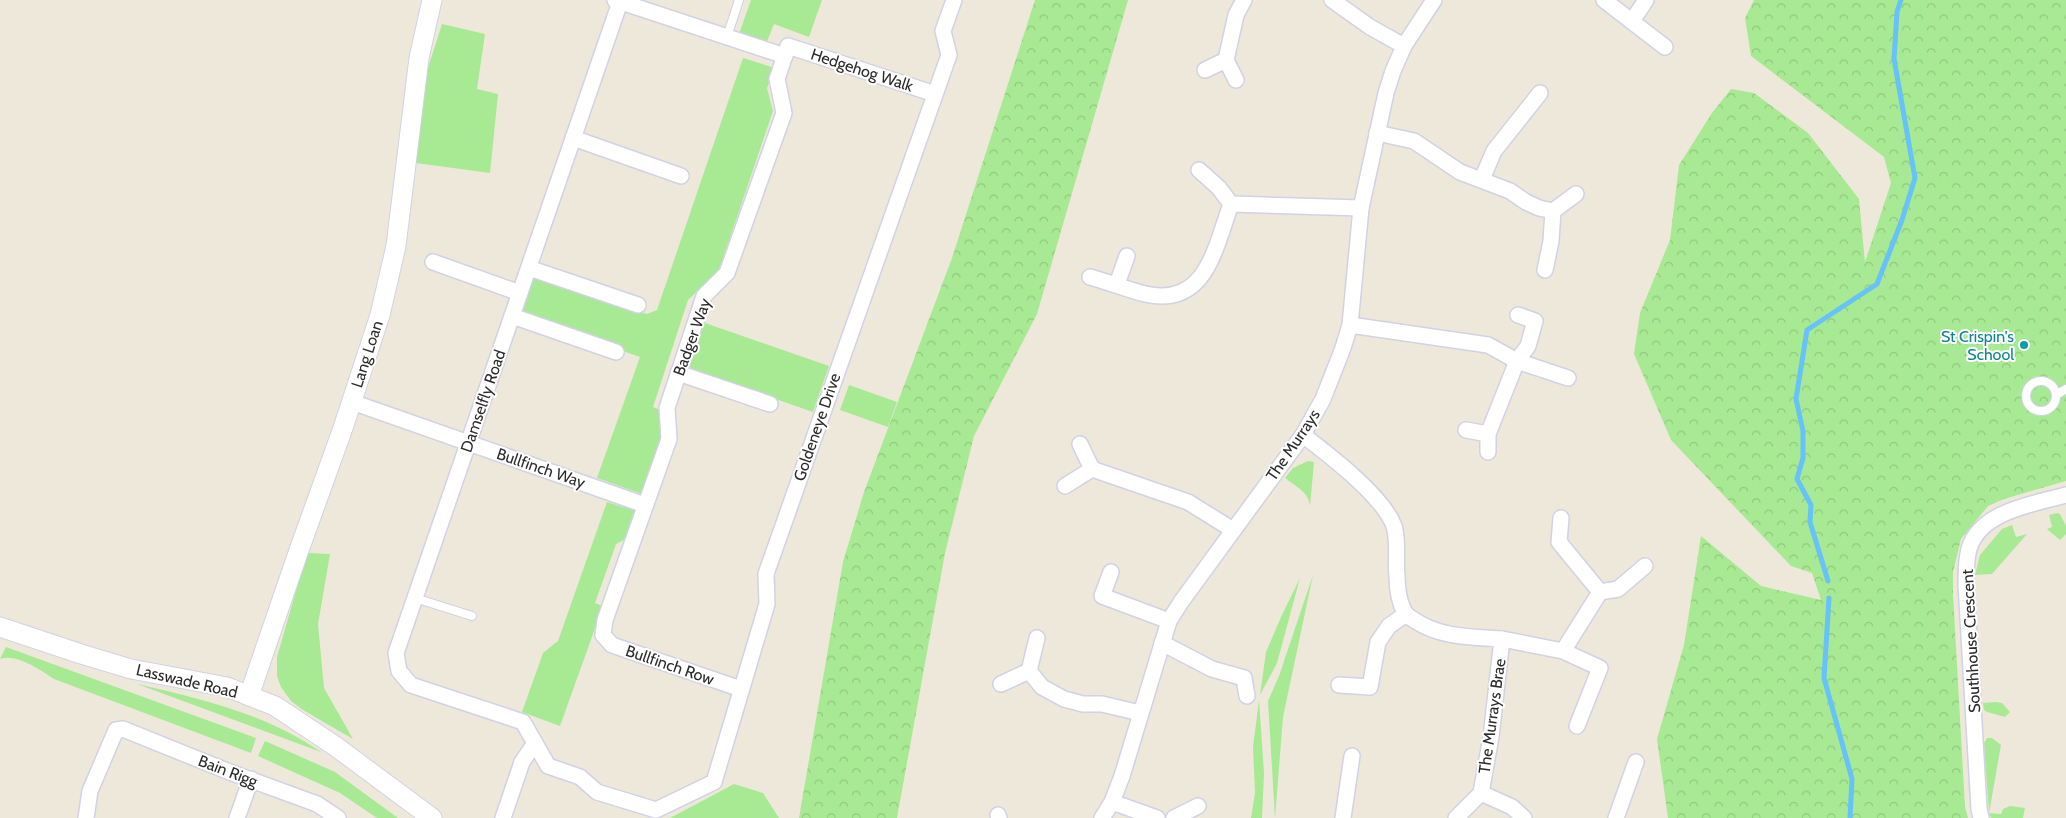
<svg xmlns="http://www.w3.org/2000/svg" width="2066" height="818" font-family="Cabin,sans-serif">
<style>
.grass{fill:#a8e993}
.forest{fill:url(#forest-crowns)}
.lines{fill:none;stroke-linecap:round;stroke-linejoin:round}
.stream{stroke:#66c2f8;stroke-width:5}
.service-casing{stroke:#d1d2e5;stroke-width:10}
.minor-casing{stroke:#d1d2e5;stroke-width:18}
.tertiary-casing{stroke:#d1d2e5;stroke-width:21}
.service{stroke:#fff;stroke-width:8}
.minor{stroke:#fff;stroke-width:15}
.tertiary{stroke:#fff;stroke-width:19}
.culture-dot{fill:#0f9aa8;stroke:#fff;stroke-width:2}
.labels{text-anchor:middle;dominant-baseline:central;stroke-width:4;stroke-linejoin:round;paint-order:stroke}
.street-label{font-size:16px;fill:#2b2b2b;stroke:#fff}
.culture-label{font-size:16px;fill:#0d838f;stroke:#fff;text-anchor:end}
</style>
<defs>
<pattern id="forest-crowns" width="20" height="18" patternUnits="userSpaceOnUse" patternTransform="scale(1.25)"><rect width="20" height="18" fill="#a8e993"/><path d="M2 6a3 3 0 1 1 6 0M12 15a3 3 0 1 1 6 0" fill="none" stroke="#91c87f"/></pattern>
</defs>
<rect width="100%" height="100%" fill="#eee8db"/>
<g class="grass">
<path d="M751 0H822L809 37 774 24 766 44 739 34Z"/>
<path d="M442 24 485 34 477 89 498 94 490 173 416 163 427 71Z"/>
<path d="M743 58 775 68 767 88 773 111 719 270 688 300 653 407 660 410 661 437 642 494 597 478 640 357 521 315 535 275 647 314 657 310Z"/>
<path d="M702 322 829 366 813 412 686 368Z"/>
<path d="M849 385 897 402 888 427 840 410Z"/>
<path d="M1308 461 1314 462 1310 506C1309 492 1295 486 1285 478L1293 468Z"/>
<path d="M607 502 636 511 626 539 616 544 595 603 603 606 560 726 522 712 543 653 558 641Z"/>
<path d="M2057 513 2060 514 2066 526V534L2060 540 2047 529 2052 527 2049 515Z"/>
<path d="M2012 525 2016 537 2027 534 1992 574 1975 575 1980 555 2002 529Z"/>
<path d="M307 553 330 554 318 624 324 688 353 739 303 710 291 701 281 687 277 676V657Z"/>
<path d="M1313 575 1283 717 1275 818 1268 701 1279 676Z"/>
<path d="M1300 578 1277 663 1260 695 1266 652 1281 617Z"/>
<path d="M6 647 256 738 251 753 54 679C41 670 16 653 0 659Z"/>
<path d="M137 684C201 699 267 714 321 752Z"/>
<path d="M1259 700 1264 773 1262 818H1251L1255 793 1253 747Z"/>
<path d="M1996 702 2002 703 2010 712 2005 717 1987 712 1984 710 1983 703Z"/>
<path d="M1987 738H1992L2001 745 1989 813 2001 814 2003 809 2010 806 2025 808 2023 818H1991L1989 813 1984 743Z"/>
<path d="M265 741 335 772 398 818H377L340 793 258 756Z"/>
<path d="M734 784 763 793 779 818H670Z"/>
</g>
<g class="forest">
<path d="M1035 0H1128L1037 314 974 436 945 553 897 818H799L843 562 864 492 952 258Z"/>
<path d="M1754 0H2066V481L2004 499 1988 506 1961 539 1953 572V594L1965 807 1968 818H1668L1657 739 1684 645 1701 536 1761 586 1821 600 1812 573 1791 566 1671 440 1634 354 1640 313 1670 240 1679 165 1712 113 1731 89 1754 93 1808 133 1859 199 1865 262 1891 183 1884 157 1751 56 1745 18Z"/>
</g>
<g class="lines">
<g class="stream">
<path d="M1828 581 1810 522 1811 505 1797 479 1803 458V431L1796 399 1807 330 1877 284 1902 220 1915 178 1894 59 1897 12 1901 0"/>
<path d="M1829 598 1824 678 1852 779 1850 818"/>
</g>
<defs>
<g id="service">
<path d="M727 37 739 0"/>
<circle cx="2041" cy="396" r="15"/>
<path d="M2056 395 2066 389"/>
<path d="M415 600 418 599 472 616"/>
</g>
<g id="minor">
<path d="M615 0 785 56"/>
<path d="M1332 0 1370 27 1404 46"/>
<path d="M1604 0 1665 47"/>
<path d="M620 2 396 653 399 671 411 685 523 722 548 766 580 777 597 792 656 810 714 782 767 604 766 574 949 55 943 31 954 0"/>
<path d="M1632 21 1646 0"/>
<path d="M1205 70 1226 60"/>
<path d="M1236 80 1226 60 1236 15 1244 0"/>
<path d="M1377 133 1414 141 1460 172 1510 191 1526 202 1539 208 1553 211 1551 241 1545 270"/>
<path d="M573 138 681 176"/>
<path d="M1482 179 1494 151 1540 93"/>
<path d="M1231 204 1361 208"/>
<path d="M1553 211 1576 194"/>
<path d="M433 262 520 293"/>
<path d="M529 268 638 305"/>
<path d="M1090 277C1108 282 1126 289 1145 294 1206 308 1215 248 1231 204L1219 188 1199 170"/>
<path d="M1117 284 1127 256"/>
<path d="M512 316 616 352"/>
<path d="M1350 325 1488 345 1517 361 1568 378"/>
<path d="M678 373 770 404"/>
<path d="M352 402 645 505"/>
<path d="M1466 430 1488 434"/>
<path d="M1303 435C1329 455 1383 496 1394 526 1399 542 1395 560 1397 576 1397 588 1399 602 1405 613 1407 616 1411 618 1414 620 1441 638 1471 637 1502 639L1491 737 1481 793 1456 818"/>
<path d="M1080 444 1092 469 1188 502 1233 530"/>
<path d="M1488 452V434L1517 361 1528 346 1535 321 1518 315"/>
<path d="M1065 486 1092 469"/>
<path d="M1561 518 1559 542 1600 592 1563 651"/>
<path d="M1111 572 1102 596 1169 621"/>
<path d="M1600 592 1618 589 1645 566"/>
<path d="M1037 638 1029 671 1042 687 1064 699 1083 704H1102L1140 713"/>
<path d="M1502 639 1563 651 1600 668 1577 726"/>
<path d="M1162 643 1212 669 1244 678 1247 696"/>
<path d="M1001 684 1029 671"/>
<path d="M1339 685 1370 687 1378 642 1389 626 1406 614"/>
<path d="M741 689 612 645 603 635 605 620 669 439 667 408 704 296 727 273 784 113 777 79 788 46 935 94"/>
<path d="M1481 793 1512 807 1524 818"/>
<path d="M1112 802 1157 818"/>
<path d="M998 815 999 818"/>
<path d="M86 818 90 791 116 730 123 729 232 773 317 804 338 818"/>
<path d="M237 818 251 779"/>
<path d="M503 818 522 762 535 743"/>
<path d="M1102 818 1112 802 1122 776 1169 621 1181 602 1303 435 1323 399 1343 348 1350 325 1361 208 1386 93 1393 71 1404 46 1434 0"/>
<path d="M1174 818 1198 806"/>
<path d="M1343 818 1352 756"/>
<path d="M1616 818 1636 762"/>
<path d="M1981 818 1979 809 1966 584C1966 572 1966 560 1969 549 1980 511 2034 504 2066 495"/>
</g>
<g id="tertiary">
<path d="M0 627 81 654 131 669 227 687 275 706 335 746 432 818"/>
<path d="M249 696 298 553 343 428 380 315 396 246 419 58 432 0"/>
</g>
</defs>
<use href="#service" class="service-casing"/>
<use href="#minor" class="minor-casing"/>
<use href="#tertiary" class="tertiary-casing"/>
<use href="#service" class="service"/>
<use href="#minor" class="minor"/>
<use href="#tertiary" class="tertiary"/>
</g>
<circle class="culture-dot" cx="2024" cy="345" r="5"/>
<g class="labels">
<g class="street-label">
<text transform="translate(862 70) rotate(18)">Hedgehog Walk</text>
<text transform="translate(692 337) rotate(-70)">Badger Way</text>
<text transform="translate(367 354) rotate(-72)">Lang Loan</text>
<text transform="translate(483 401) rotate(-71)">Damselfly Road</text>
<text transform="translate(817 427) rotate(-71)">Goldeneye Drive</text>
<text transform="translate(1293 445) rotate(-56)">The Murrays</text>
<text transform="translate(541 468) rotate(19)">Bullfinch Way</text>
<text transform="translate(1971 641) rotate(-93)">Southhouse Crescent</text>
<text transform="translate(670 665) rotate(19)">Bullfinch Row</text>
<text transform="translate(187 681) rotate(13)">Lasswade Road</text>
<text transform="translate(1492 716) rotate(-82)">The Murrays Brae</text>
<text transform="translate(228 771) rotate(21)">Bain Rigg</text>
</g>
<g class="culture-label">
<text x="2014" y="336">St Crispin's<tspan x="2014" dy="18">School</tspan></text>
</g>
</g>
</svg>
